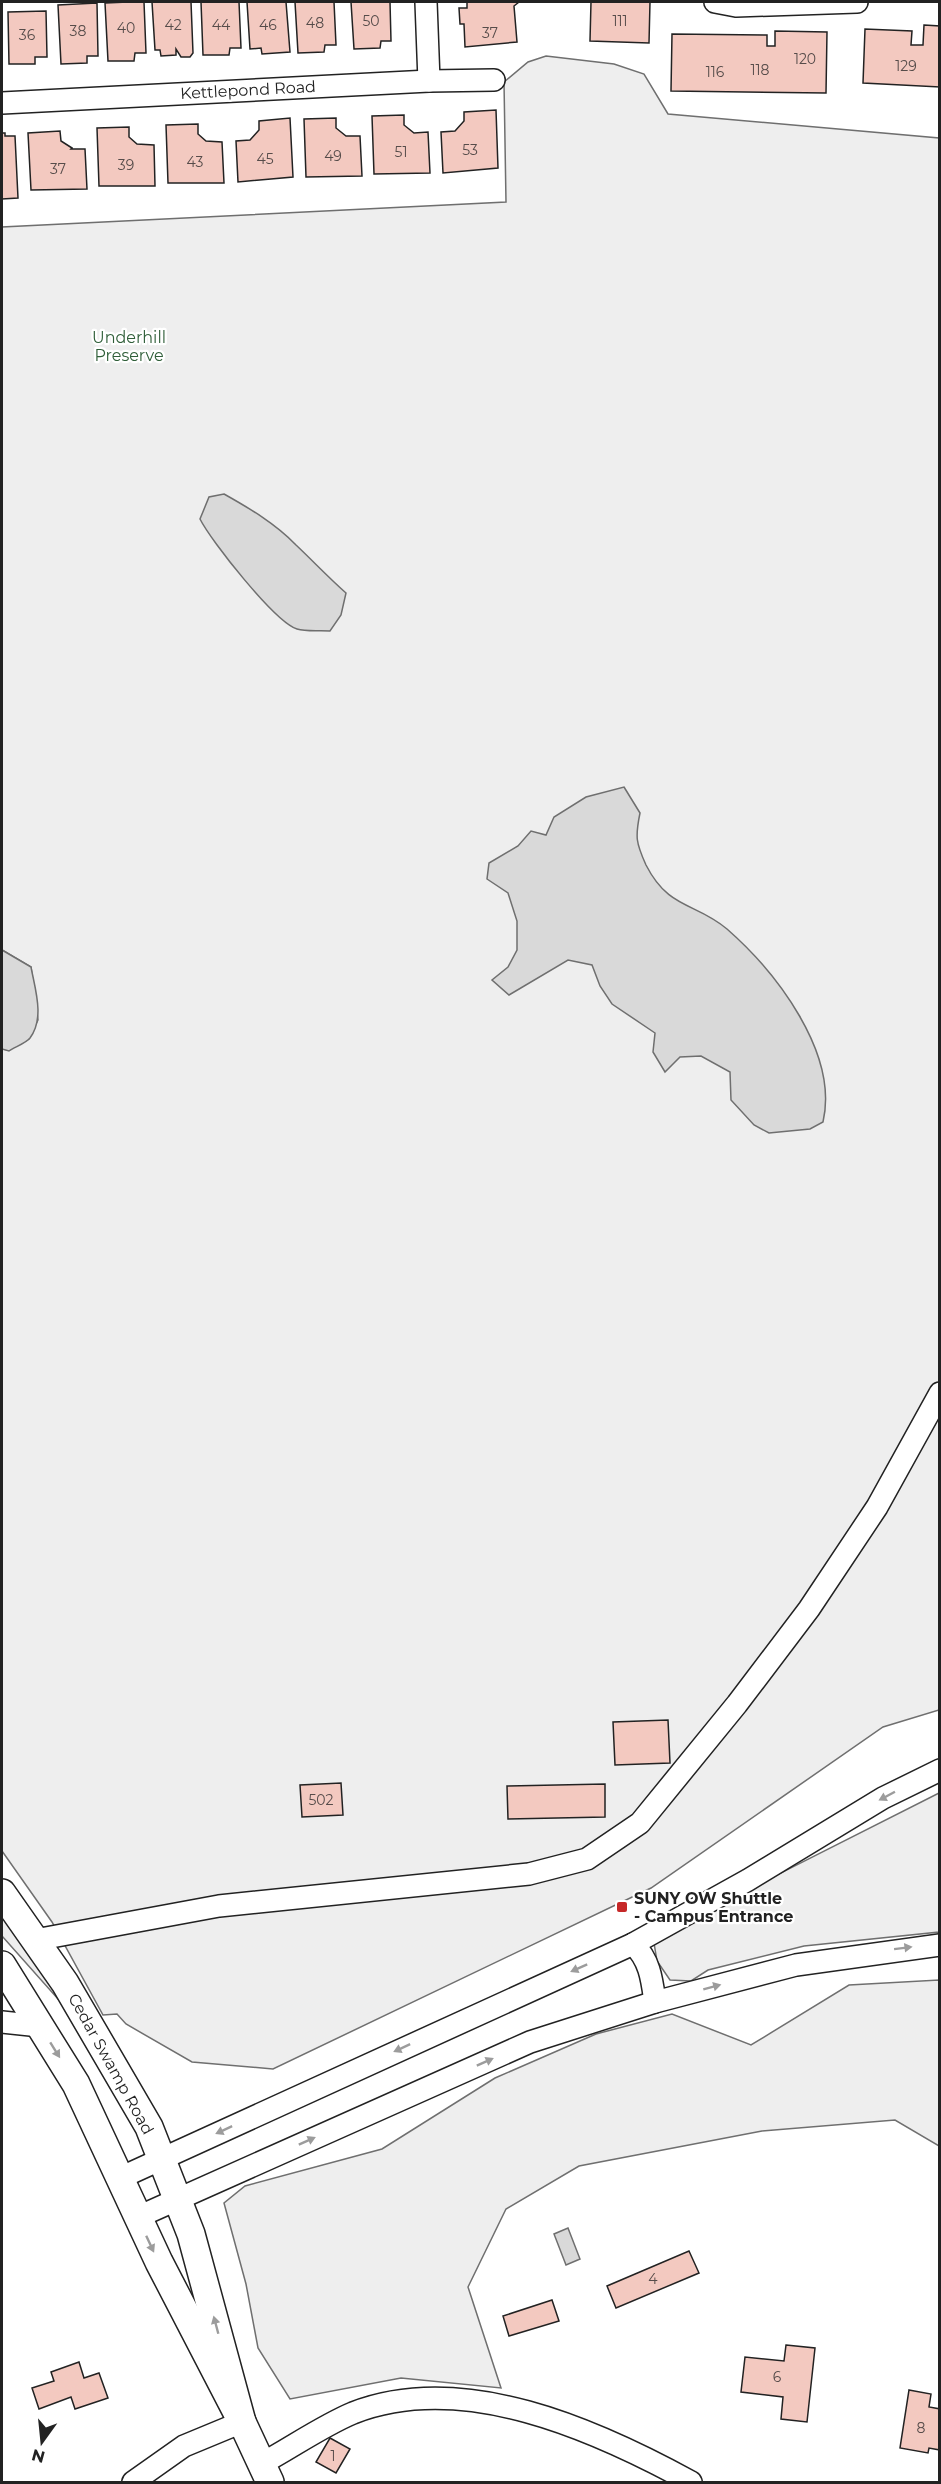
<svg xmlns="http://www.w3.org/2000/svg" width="941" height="2484" font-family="Montserrat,sans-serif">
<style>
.green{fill:#eee;stroke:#6f6f6f;stroke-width:1.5}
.water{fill:#d9d9d9;stroke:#6f6f6f;stroke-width:1.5}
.building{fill:#f3c9c0;stroke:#222;stroke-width:1.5}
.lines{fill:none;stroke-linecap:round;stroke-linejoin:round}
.minor-casing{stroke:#222;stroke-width:24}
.major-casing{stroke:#222;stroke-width:30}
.minor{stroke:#fff;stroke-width:21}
.major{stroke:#fff;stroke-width:27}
.oneway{fill:#9c9c9c}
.poi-dot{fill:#c62828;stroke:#fff;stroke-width:2}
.labels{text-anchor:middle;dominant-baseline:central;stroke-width:4.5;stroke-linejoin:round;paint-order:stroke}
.number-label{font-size:14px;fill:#564c4a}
.street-label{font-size:16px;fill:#222;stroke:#fff}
.park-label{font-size:16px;fill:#2f5e38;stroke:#fff}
.poi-label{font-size:16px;font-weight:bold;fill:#222;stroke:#fff;text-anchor:start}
</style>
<rect width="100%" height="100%" fill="#fff"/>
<g class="green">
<path d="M546 56 614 64 644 74 668 114 939 138V1710L883 1727 651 1888 273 2069 192 2062 126 2024 117 2014 103 2015 52 1922 2 1851V1049L9 1050 29 1039 38 1020 31 967 2 950V227L506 202 504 82 528 62Z"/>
<path d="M939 1793V1932L804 1946 708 1970 691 1981 670 1980 657 1961 654 1943 668 1930Z"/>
<path d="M2 1907 59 1998 58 1999 2 1936Z"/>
<path d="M939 1980V2146L895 2120 762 2131 579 2166 506 2209 468 2287 501 2388 401 2378 290 2399 258 2348 246 2284 224 2203 245 2186 382 2149 495 2078 596 2034 672 2014 751 2045 849 1985Z"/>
</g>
<g class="water">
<path d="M224 494C249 508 276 524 296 545 313 561 328 577 346 593L341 615 330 631C320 630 307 632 297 629 275 622 211 541 200 519L209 497Z"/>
<path d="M624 787 640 813C635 837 636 843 646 865 669 910 695 902 727 929 776 972 839 1053 823 1122L810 1129 779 1132 769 1133 754 1125 731 1100 730 1072 701 1056 680 1057 665 1072 653 1052 655 1033 612 1004 600 986 592 965 568 960 509 995 492 980 508 967 517 950V921L508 893 487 879 489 863 518 846 531 831 546 835 554 817 586 797Z"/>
<path d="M2 950 31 967C35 989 45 1018 30 1038 26 1043 15 1047 9 1051L2 1049Z"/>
<path d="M568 2228 580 2259 566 2265 554 2234Z"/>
</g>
<g class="building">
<path d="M128 2H144L146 53H135L134 61H108L105 3Z"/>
<path d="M152 2H191L193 53 190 57H181L176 49V55L161 56 160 50H155Z"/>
<path d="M201 2H239L241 48H230L229 55H203Z"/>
<path d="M247 2H286L290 52 262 54 261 48 250 49Z"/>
<path d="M295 2H334L336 45H325L324 52 298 53Z"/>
<path d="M351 2H390L391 41H381L380 48 354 49Z"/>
<path d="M467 2H519L514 6 517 42 465 47 464 24H460L459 8H467Z"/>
<path d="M591 2H650L649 43 590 41Z"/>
<path d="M97 3 98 56H87V63L61 64 58 5Z"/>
<path d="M46 11 47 57H35V64H9L8 12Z"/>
<path d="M924 25 940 26V87L863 83 865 29 912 31 911 45H923Z"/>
<path d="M775 31 827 32 826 93 671 91 672 34 767 35V46H775Z"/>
<path d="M496 110 498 168 443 173 441 132 455 131 464 121V112Z"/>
<path d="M404 115V125L414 133 428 132 430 173 374 174 372 116Z"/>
<path d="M290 118 293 177 238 182 236 141 250 140 259 130V121Z"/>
<path d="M336 118V128L346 136H360L362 176 306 177 304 119Z"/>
<path d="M198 124V134L206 141 222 142 224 183H168L166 125Z"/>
<path d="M129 127V137L137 144 154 145 155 186H99L97 128Z"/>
<path d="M60 131 61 141 72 148 71 149H85L87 189 31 190 28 133Z"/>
<path d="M2 133H5V136H15L18 198 2 199Z"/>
<path d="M668 1720 670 1763 615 1765 613 1722Z"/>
<path d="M341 1783 343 1815 302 1817 300 1785Z"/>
<path d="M605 1784V1817L508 1819 507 1786Z"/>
<path d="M689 2251 699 2273 616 2308 607 2286Z"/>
<path d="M552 2300 559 2321 509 2336 503 2316Z"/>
<path d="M786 2345 815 2348 807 2422 781 2419 783 2397 741 2392 745 2357 784 2361Z"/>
<path d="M79 2362 84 2378 99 2373 108 2398 75 2409 71 2397 39 2409 32 2388 54 2381 51 2372Z"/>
<path d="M909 2390 931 2394 929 2407 940 2409V2450L929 2448 928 2453 900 2448Z"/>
<path d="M330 2438 350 2449 336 2473 316 2462Z"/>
</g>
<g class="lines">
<defs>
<g id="minor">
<path d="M426 2 429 81"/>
<path d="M715 2 736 6 857 2"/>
<path d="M2 103 429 81 494 80"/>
<path d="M35 1940 219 1906 529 1874 587 1859 640 1823 737 1704 809 1609 877 1507 940 1393"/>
<path d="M633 1944C650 1960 652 1980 655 2002"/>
<path d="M2 2022 40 2026"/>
<path d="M120 2178 633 1944 748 1880 883 1798 940 1770"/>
<path d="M138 2217 530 2042 655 2002 796 1965 940 1945"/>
<path d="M261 2464C291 2448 322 2426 353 2413 463 2370 596 2430 691 2482"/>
<path d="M133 2482 184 2446 242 2422"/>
</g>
<g id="major">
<path d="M2 1893 65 1983 149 2127 191 2234 242 2422"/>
<path d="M2 1965 76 2084 159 2262 242 2422 270 2482"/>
</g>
</defs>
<use href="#minor" class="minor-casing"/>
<use href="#major" class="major-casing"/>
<use href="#minor" class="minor"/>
<use href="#major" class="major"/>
</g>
<defs><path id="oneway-solid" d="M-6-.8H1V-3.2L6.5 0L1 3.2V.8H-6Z" transform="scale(1.5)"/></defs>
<g class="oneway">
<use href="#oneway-solid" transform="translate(887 1796) rotate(152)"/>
<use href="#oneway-solid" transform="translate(903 1948) rotate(-7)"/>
<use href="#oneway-solid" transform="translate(579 1968) rotate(156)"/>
<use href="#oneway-solid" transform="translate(712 1987) rotate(-15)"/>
<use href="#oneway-solid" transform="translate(402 2048) rotate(155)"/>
<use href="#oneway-solid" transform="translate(55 2050) rotate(58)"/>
<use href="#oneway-solid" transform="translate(485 2062) rotate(-24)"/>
<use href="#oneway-solid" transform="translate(224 2130) rotate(155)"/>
<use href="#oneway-solid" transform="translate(307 2141) rotate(-24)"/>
<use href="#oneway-solid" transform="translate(150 2244) rotate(65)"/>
<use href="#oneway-solid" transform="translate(216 2325) rotate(-105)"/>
</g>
<rect class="poi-dot" x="616" y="1901" width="12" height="12" rx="3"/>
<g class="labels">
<g class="number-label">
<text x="371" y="21">50</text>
<text x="620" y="21">111</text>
<text x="315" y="23">48</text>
<text x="173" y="25">42</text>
<text x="221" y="25">44</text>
<text x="268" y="25">46</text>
<text x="126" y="28">40</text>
<text x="78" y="31">38</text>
<text x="490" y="33">37</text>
<text x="27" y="35">36</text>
<text x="805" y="59">120</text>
<text x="906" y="66">129</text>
<text x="760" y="70">118</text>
<text x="715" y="72">116</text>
<text x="470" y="150">53</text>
<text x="401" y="152">51</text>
<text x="333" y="156">49</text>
<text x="265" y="159">45</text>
<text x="195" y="162">43</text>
<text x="126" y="165">39</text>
<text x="58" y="169">37</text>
<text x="321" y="1800">502</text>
<text x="653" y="2279">4</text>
<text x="777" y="2377">6</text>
<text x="921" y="2428">8</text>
<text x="333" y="2456">1</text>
</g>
<g class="street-label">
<text transform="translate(248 90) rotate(-3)">Kettlepond Road</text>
<text transform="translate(111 2064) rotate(61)">Cedar Swamp Road</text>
</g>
<g class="park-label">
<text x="129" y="337">Underhill<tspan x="129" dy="18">Preserve</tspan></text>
</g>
<g class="poi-label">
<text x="634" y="1898">SUNY OW Shuttle<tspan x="634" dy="18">- Campus Entrance</tspan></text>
</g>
</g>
<rect width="941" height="2484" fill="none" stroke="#222222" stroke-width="6"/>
<g transform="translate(42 2442) rotate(195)" stroke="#ffffff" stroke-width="4.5" paint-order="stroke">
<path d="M0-4.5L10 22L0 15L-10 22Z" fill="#222222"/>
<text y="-9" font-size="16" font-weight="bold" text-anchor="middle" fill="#222222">N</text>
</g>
</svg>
